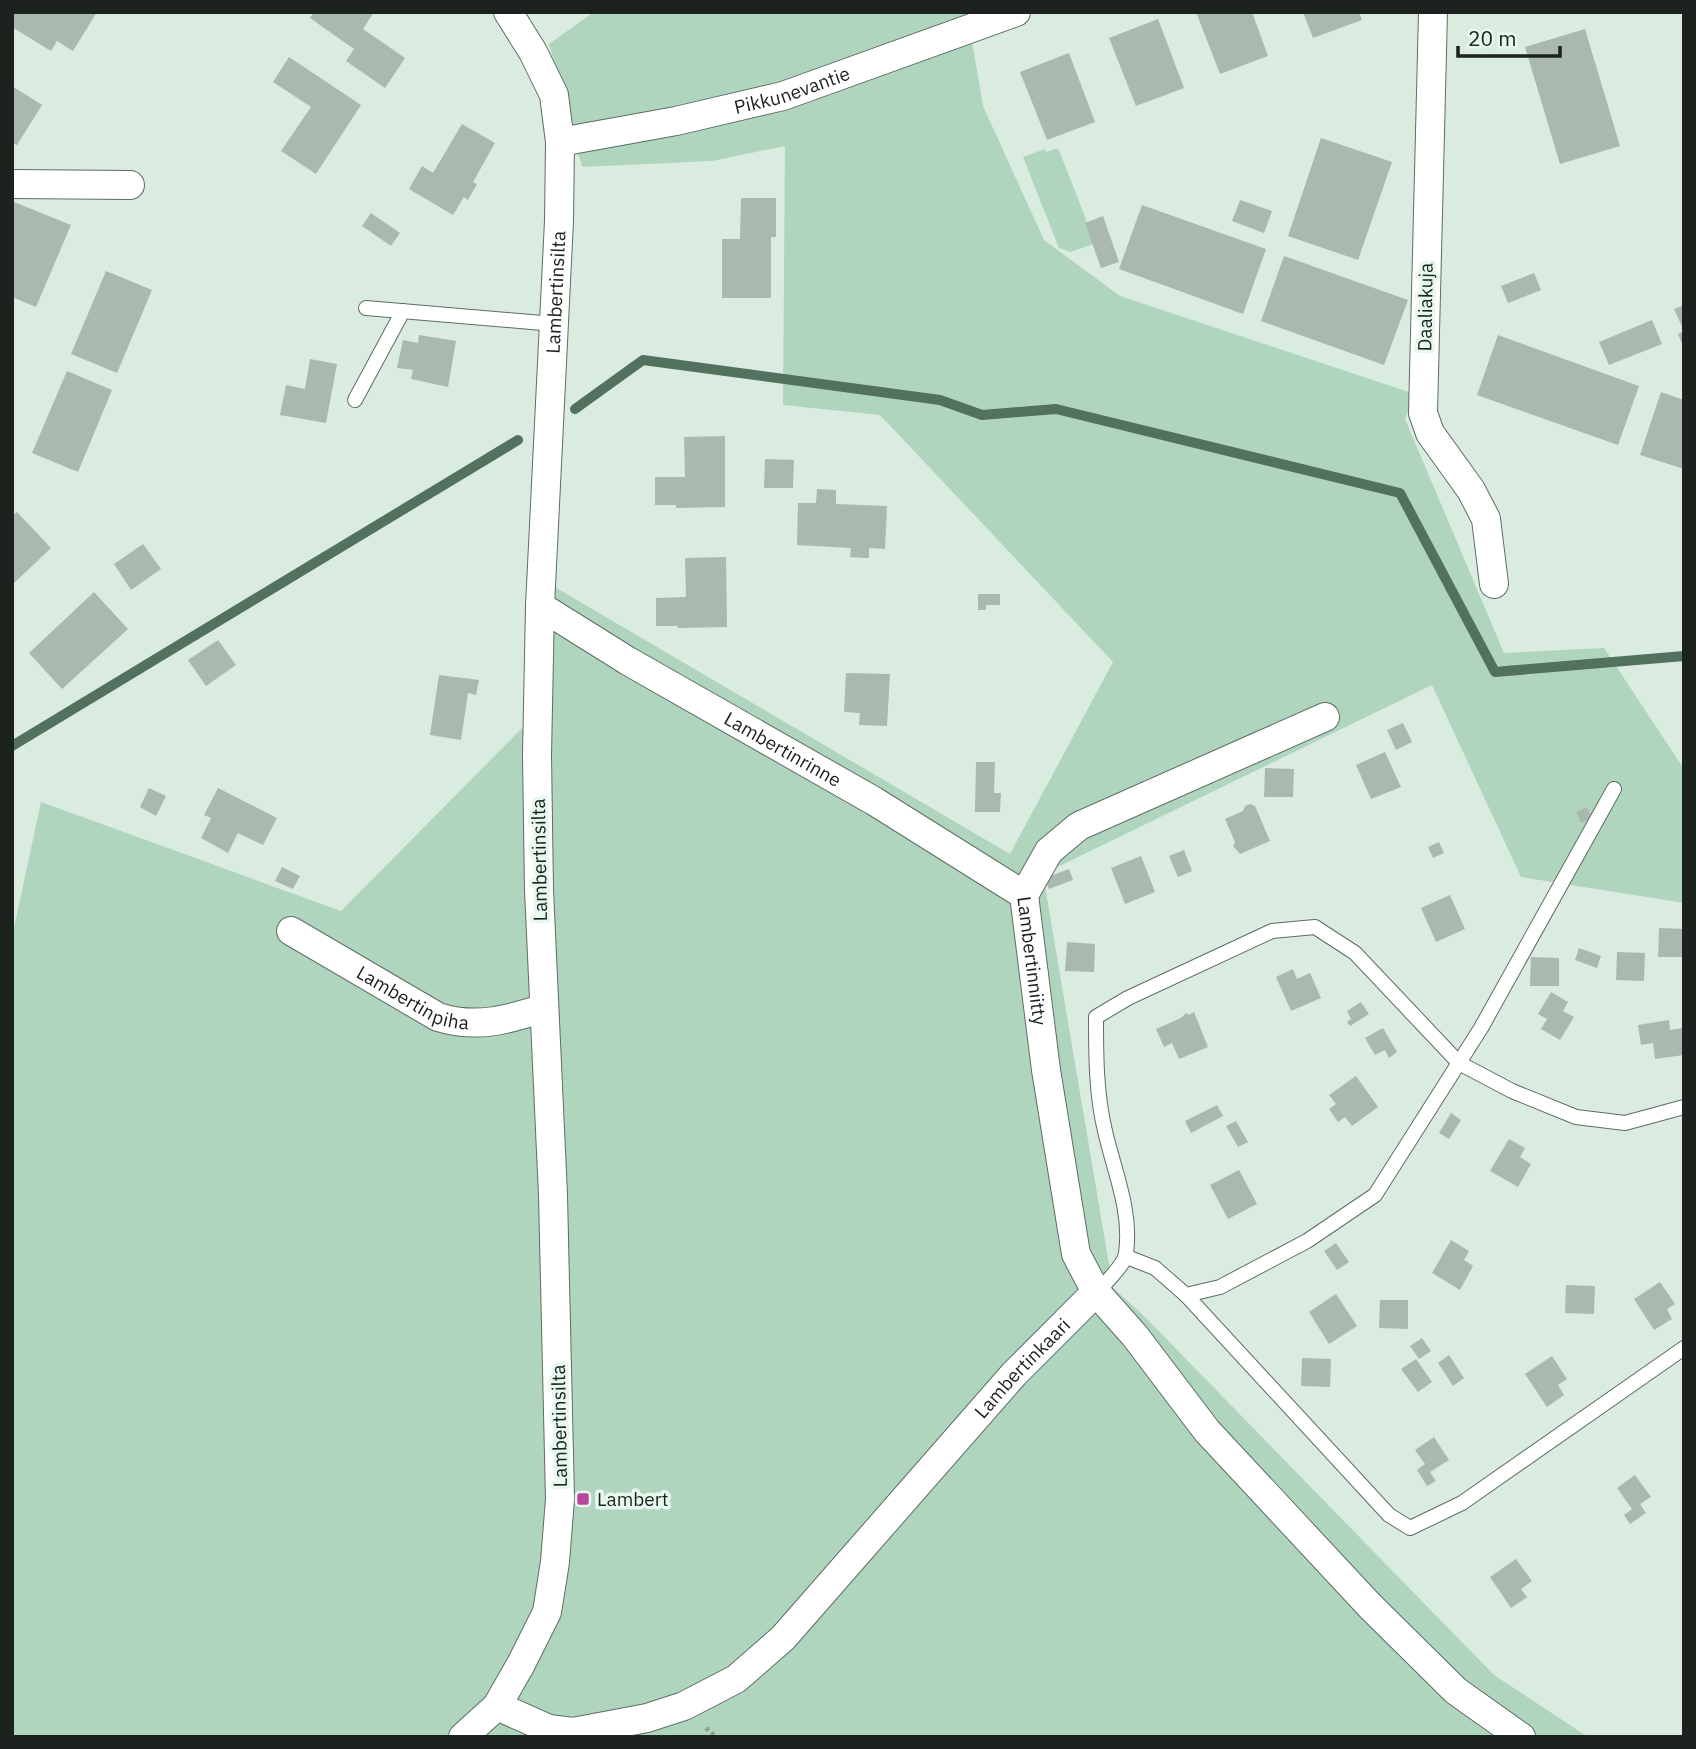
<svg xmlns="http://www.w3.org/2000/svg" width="1696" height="1749" font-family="'IBM Plex Sans',sans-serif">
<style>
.green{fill:#b0d5be}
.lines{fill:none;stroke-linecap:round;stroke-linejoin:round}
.stream{stroke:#53715f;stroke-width:10}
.building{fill:#a9b9af}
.lane-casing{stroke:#5d6d63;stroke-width:16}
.street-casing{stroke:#5d6d63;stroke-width:30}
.path{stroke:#8e9b93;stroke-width:4.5;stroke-dasharray:3.5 3.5;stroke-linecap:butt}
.lane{stroke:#fff;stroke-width:14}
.street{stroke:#fff;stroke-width:28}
.poi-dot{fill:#bb469e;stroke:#e7f9ee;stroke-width:2.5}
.labels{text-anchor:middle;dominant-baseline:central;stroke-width:7;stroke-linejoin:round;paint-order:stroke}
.street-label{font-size:19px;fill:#1c221e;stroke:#e7f9ee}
.poi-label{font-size:19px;fill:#1c221e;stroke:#e7f9ee;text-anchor:start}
</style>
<rect width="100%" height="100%" fill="#daebe0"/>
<g class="green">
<path d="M594 12H967L983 106 1044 240 1120 296 1415 394 1405 419 1504 653 1604 648 1684 769V903L1521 877 1432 685 1043 874 1113 1288 1141 1313 1494 1675 1588 1737H12V937L41 802 341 911 525 725 553 586 1010 854 1113 662 880 415 783 405 785 146 712 161 582 167 549 44Z"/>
<path d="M1058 148 1084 214 1093 244 1071 252 1059 248 1023 157 1045 149 1046 152Z"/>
</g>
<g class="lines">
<g class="stream">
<path d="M575 409 643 360 940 400 982 415 1056 409 1400 493 1495 672 1684 656"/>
<path d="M12 746 518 440"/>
</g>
</g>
<g class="building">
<path d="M12 12H97L73 51 57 41 51 51 12 27Z"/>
<path d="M314 12H374L363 29 405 58 385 88 346 61 354 49 310 18Z"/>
<path d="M1196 12H1252L1268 56 1220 74Z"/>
<path d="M1303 12H1359L1362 20 1313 38Z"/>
<path d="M1158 19 1184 88 1136 106 1109 38Z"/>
<path d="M1585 29 1620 146 1560 164 1525 47Z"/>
<path d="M1069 53 1095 122 1047 140 1020 72Z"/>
<path d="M289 57 361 105 316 174 281 151 311 107 273 82Z"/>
<path d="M12 86 42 105 17 145 12 143Z"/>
<path d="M462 124 495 143 473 182 477 184 468 200 464 197 453 215 409 189 422 166 433 173Z"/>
<path d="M1321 138 1392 162 1358 260 1288 236Z"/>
<path d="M741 198H776V237H771V298H722V239H740Z"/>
<path d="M1240 200 1272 211 1264 233 1232 221Z"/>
<path d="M14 202 71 225 36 307 12 297V208Z"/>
<path d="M1142 205 1266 249 1243 314 1119 269Z"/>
<path d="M371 213 400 233 391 246 362 226Z"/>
<path d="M1103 216 1119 262 1101 268 1085 223Z"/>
<path d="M1284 256 1408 300 1384 365 1261 321Z"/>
<path d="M106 271 152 290 117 373 71 354Z"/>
<path d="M1534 273 1541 290 1508 303 1501 286Z"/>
<path d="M1684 305V349L1678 334 1684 331 1674 309Z"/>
<path d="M1652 320 1662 344 1609 365 1599 342Z"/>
<path d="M419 335 456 341 448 387 411 379 413 370 397 368 403 340 418 343Z"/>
<path d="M1498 335 1639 386 1618 445 1477 395Z"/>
<path d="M310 359 337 364 326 423 280 415 286 385 305 389Z"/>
<path d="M67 371 112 390 78 472 32 453Z"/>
<path d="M1661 392 1684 400V469L1640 455Z"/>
<path d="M725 436V507L676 508V505H655V477H685L684 437Z"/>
<path d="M765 459 794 460 793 488H764Z"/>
<path d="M817 489 836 490V504L887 506 885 549 869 548V558H864L850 557 851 548 797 545 798 503H816Z"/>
<path d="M17 512 51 548 12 585V516Z"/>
<path d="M143 544 161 569 131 590 114 564Z"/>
<path d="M726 557 727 627 678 628 677 626H656V598L686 597 685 558Z"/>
<path d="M94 592 128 629 62 689 29 653Z"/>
<path d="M978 594H1000V605H986V610H978Z"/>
<path d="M218 640 236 665 206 686 188 660Z"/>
<path d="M846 673 890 674 887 726 859 725 860 713 844 712Z"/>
<path d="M439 675 479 680 476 695 468 693 461 740 430 735Z"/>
<path d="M1403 723 1412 742 1396 750 1387 730Z"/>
<path d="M1385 752 1401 787 1371 799 1356 765Z"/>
<path d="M976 762H995L994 793H1001L1000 812H975Z"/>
<path d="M1265 768 1294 769 1293 797H1264Z"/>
<path d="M149 788 166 796 156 816 140 807Z"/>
<path d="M218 788 277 818 263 845 238 833 228 853 201 838 211 818 204 815Z"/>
<path d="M1250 804 1255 806 1270 841 1240 854 1233 846 1235 842 1225 819 1243 811 1245 806Z"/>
<path d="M1587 807 1592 818 1581 823 1576 812Z"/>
<path d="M1439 842 1444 853 1433 858 1428 847Z"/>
<path d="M1184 850 1192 871 1178 877 1169 856Z"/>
<path d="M1141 856 1155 892 1125 904 1111 868Z"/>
<path d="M282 867 300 876 293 889 275 881Z"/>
<path d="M1069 869 1073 880 1049 889 1045 878Z"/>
<path d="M1450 895 1465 929 1436 942 1421 908Z"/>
<path d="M1659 928 1684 929V957H1658Z"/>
<path d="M1067 942 1095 944 1094 972 1065 971Z"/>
<path d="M1579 948 1601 956 1597 968 1575 960Z"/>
<path d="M1617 952 1645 953 1644 981 1616 980Z"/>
<path d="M1531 957 1559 958V986H1530Z"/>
<path d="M1293 969 1297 979 1310 973 1321 998 1291 1011 1276 977Z"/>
<path d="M1551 992 1568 1002 1563 1011 1574 1017 1560 1040 1541 1029 1547 1019 1538 1014Z"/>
<path d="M1361 1002 1369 1014 1350 1026 1347 1022 1351 1019 1347 1011Z"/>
<path d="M1194 1012 1208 1047 1179 1059 1172 1043 1164 1047 1156 1029 1181 1018 1186 1013 1189 1015Z"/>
<path d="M1669 1020 1670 1030 1683 1028 1684 1055 1655 1059 1653 1043 1641 1045 1638 1025Z"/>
<path d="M1383 1028 1397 1052 1389 1058 1385 1050 1375 1055 1365 1038Z"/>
<path d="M1356 1076 1378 1107 1352 1126 1345 1117 1338 1122 1329 1109 1336 1104 1329 1095Z"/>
<path d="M1217 1105 1223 1116 1191 1133 1185 1121Z"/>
<path d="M1451 1113 1461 1120 1449 1139 1439 1133Z"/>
<path d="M1236 1121 1248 1142 1238 1147 1226 1126Z"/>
<path d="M1509 1139 1525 1148 1520 1157 1531 1164 1518 1187 1490 1171Z"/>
<path d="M1239 1170 1257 1204 1228 1219 1210 1185Z"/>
<path d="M1451 1240 1469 1251 1464 1260 1473 1266 1460 1290 1432 1273Z"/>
<path d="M1336 1243 1349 1262 1337 1270 1324 1251Z"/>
<path d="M1660 1282 1675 1304 1667 1309 1672 1319 1654 1330 1634 1299Z"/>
<path d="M1566 1285 1595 1286 1594 1314 1565 1313Z"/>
<path d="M1336 1294 1357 1326 1329 1344 1309 1312Z"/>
<path d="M1380 1300H1408V1329L1379 1328Z"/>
<path d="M1422 1338 1431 1351 1419 1359 1410 1346Z"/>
<path d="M1449 1355 1464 1378 1453 1386 1438 1363Z"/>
<path d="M1552 1356 1567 1379 1558 1385 1564 1395 1547 1407 1525 1374Z"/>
<path d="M1302 1358 1331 1359 1330 1387 1301 1386Z"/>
<path d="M1416 1359 1432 1382 1418 1392 1401 1369Z"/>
<path d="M1434 1437 1449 1460 1430 1472 1436 1481 1427 1486 1417 1470 1425 1464 1415 1450Z"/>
<path d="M1635 1475 1651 1497 1640 1504 1646 1513 1630 1524 1624 1515 1632 1509 1617 1488Z"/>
<path d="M1516 1559 1532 1581 1521 1589 1527 1597 1511 1608 1490 1577Z"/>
</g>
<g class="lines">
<defs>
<g id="lane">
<path d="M366 308 554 324"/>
<path d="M355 400 403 311"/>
<path d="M1127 1257 1155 1268 1186 1295 1220 1287 1307 1241 1375 1195 1481 1028 1614 789"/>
<path d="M1092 1282 1105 1284C1111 1276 1125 1264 1126 1253 1132 1211 1114 1171 1105 1131 1096 1094 1096 1054 1096 1017L1128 998 1272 931 1315 927 1355 953 1459 1063 1512 1091 1576 1117 1625 1123 1684 1107"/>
<path d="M1186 1295 1389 1515 1410 1528 1462 1503 1684 1348"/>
</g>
<g id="street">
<path d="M1433 12 1423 413 1430 433 1471 490 1486 519 1494 584"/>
<path id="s1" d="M560 142 676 121 783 96 1016 12"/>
<path d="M12 184 130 185"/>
<path id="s2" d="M540 606 628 661 874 801 1024 895"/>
<path id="s3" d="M1325 717 1079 826 1049 851 1024 895 1046 1070 1076 1254 1096 1292 1135 1336 1207 1431 1370 1606 1456 1691 1521 1737"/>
<path id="s4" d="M291 931 438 1017C476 1029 507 1020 544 1008"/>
<path id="s5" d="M497 1706 549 1729 573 1732 647 1718 684 1706 736 1679 783 1638 1014 1374 1096 1292"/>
<path id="s6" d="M463 1737 497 1706 521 1664 547 1612 555 1562 560 1499 553 1195 539 890 537 755 540 606 559 221 560 142 554 95 533 52 508 12"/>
</g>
</defs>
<use href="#lane" class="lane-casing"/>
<use href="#street" class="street-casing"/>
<path class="path" d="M706 1728 716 1737"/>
<use href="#lane" class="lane"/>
<use href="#street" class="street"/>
</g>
<rect class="poi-dot" x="576" y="1492" width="14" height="14" rx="3.5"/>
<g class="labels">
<g class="street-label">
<text stroke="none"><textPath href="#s1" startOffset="238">Pikkunevantie</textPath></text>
<text stroke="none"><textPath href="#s6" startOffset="1474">Lambertinsilta</textPath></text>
<text transform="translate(1425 307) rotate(-89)">Daaliakuja</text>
<text stroke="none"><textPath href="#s2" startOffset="282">Lambertinrinne</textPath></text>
<text transform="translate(539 860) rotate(-91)">Lambertinsilta</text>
<text stroke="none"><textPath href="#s3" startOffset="425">Lambertinniitty</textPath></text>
<text stroke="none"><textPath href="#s4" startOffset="140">Lambertinpiha</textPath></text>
<text stroke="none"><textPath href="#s5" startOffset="677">Lambertinkaari</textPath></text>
<text transform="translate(559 1426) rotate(-91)">Lambertinsilta</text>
</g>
<g class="poi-label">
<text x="597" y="1499">Lambert</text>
</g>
</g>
<rect width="1696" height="1749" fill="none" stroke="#1c221e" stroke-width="28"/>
<path d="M1458 46v10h102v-10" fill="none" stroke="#1c221e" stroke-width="3.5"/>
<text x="1468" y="46" font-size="21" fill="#1c221e" stroke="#e7f9ee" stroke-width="5" paint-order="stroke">20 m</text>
</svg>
